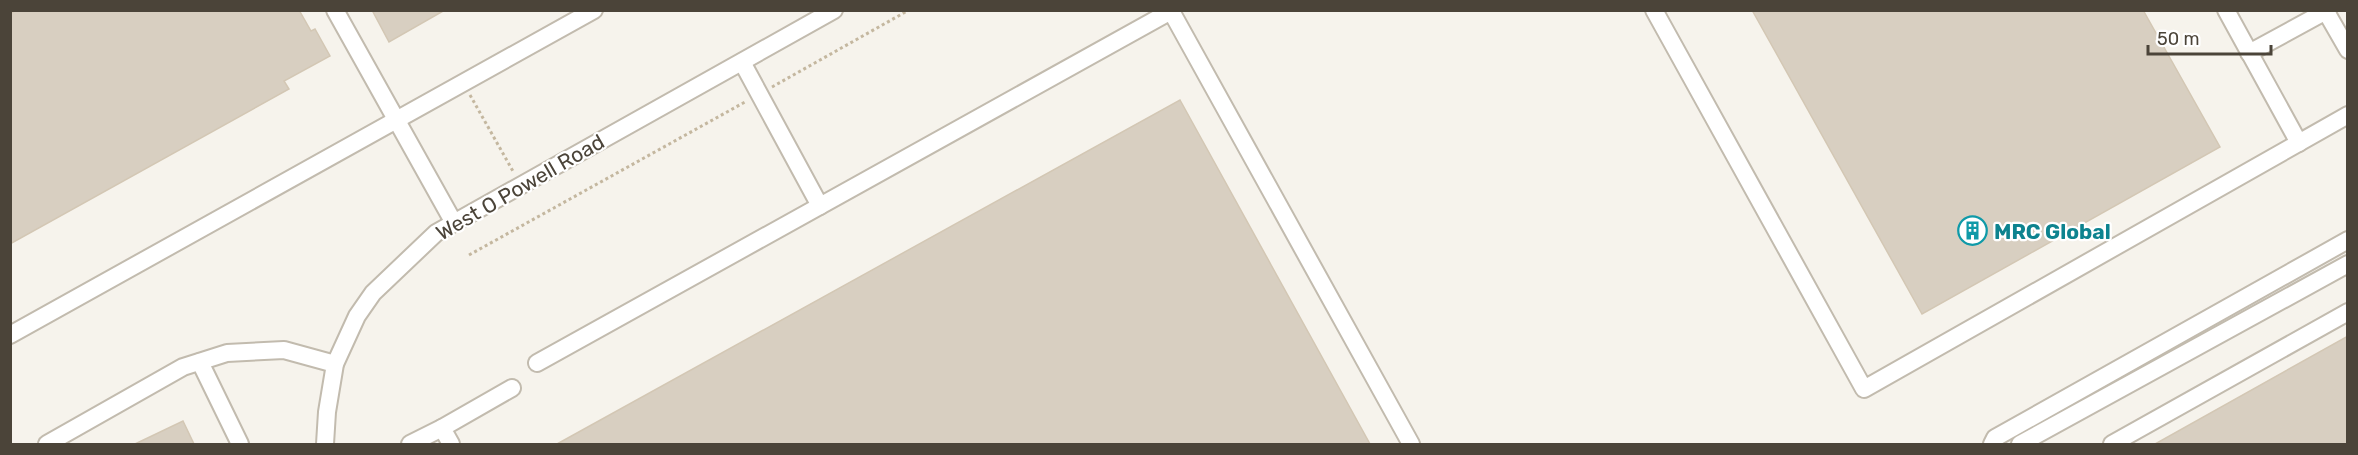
<svg xmlns="http://www.w3.org/2000/svg" width="2358" height="455" font-family="Rubik,sans-serif">
<style>
.building{fill:#d8cfc1;stroke:#d3c7b4;stroke-width:1.5}
.lines{fill:none;stroke-linecap:round;stroke-linejoin:round}
.minor-casing{stroke:#c2bbae;stroke-width:20}
.path{stroke:#c4b79f;stroke-width:3;stroke-dasharray:3 3;stroke-linecap:butt}
.minor{stroke:#fff;stroke-width:16}
.labels{text-anchor:middle;dominant-baseline:central;stroke-width:4.5;stroke-linejoin:round;paint-order:stroke}
.street-label{font-size:21px;fill:#4b4439;stroke:#fff}
.culture-label{font-size:21px;font-weight:bold;fill:#0d838f;stroke:#fff;text-anchor:start}
</style>
<rect width="100%" height="100%" fill="#f6f3ec"/>
<g class="building">
<path d="M16 10H299L311 31 315 29 330 56 284 81 289 89 10 244V14Z"/>
<path d="M372 10H445L389 42Z"/>
<path d="M1752 10H2143L2220 147 1922 314Z"/>
<path d="M1180 100 1370 444H557Z"/>
<path d="M2348 336V444H2155Z"/>
<path d="M183 421 194 444H135Z"/>
</g>
<g class="lines">
<defs>
<g id="minor">
<path d="M335 10 454 223"/>
<path d="M1654 10 1864 389 2348 115"/>
<path d="M2226 10 2299 143"/>
<path d="M2325 10 2348 50"/>
<path d="M2249 53 2328 10"/>
<path d="M742 62 820 206"/>
<path d="M10 335 594 10"/>
<path d="M200 362 240 444"/>
<path d="M537 363 1171 11 1411 444"/>
<path d="M47 444 183 367 227 353 284 350 335 364"/>
<path d="M325 444 327 412 335 364 357 316 373 293 436 233 834 10"/>
<path d="M410 444 442 428"/>
<path d="M451 444 442 428 512 388"/>
<path d="M1992 444 1995 438 2348 240"/>
<path d="M2020 444 2348 264"/>
<path d="M2112 444 2348 312"/>
</g>
</defs>
<use href="#minor" class="minor-casing"/>
<g class="path">
<path d="M772 87 909 10"/>
<path d="M470 95 514 173"/>
<path d="M469 255 745 102"/>
</g>
<use href="#minor" class="minor"/>
</g>
<defs>
<symbol id="building-ring" viewBox="-11 -11 22 22"><circle r="9.5" fill="#fff" stroke="#0f9aa8" stroke-width="1.5"/><path d="M-4-6H4V6H1V3H-1V6H-4ZM-2.5-4.3h1.7v1.8h-1.7ZM.8-4.3h1.7v1.8H.8ZM-2.5-1h1.7V.8h-1.7ZM.8-1h1.7V.8H.8Z" fill="#0f9aa8"/></symbol>
</defs>
<g fill-rule="evenodd">
<use href="#building-ring" x="1956" y="214" width="33" height="33"/>
</g>
<g class="labels">
<g class="street-label">
<text transform="translate(520 187) rotate(-30)">West O Powell Road</text>
</g>
<g class="culture-label">
<text x="1994" y="231">MRC Global</text>
</g>
</g>
<rect width="2358" height="455" fill="none" stroke="#4b4439" stroke-width="24"/>
<path d="M2148 45v9h123v-9" fill="none" stroke="#4b4439" stroke-width="3"/>
<text x="2157" y="45" font-size="18" fill="#4b4439" stroke="#ffffff" stroke-width="4.5" paint-order="stroke">50 m</text>
</svg>
